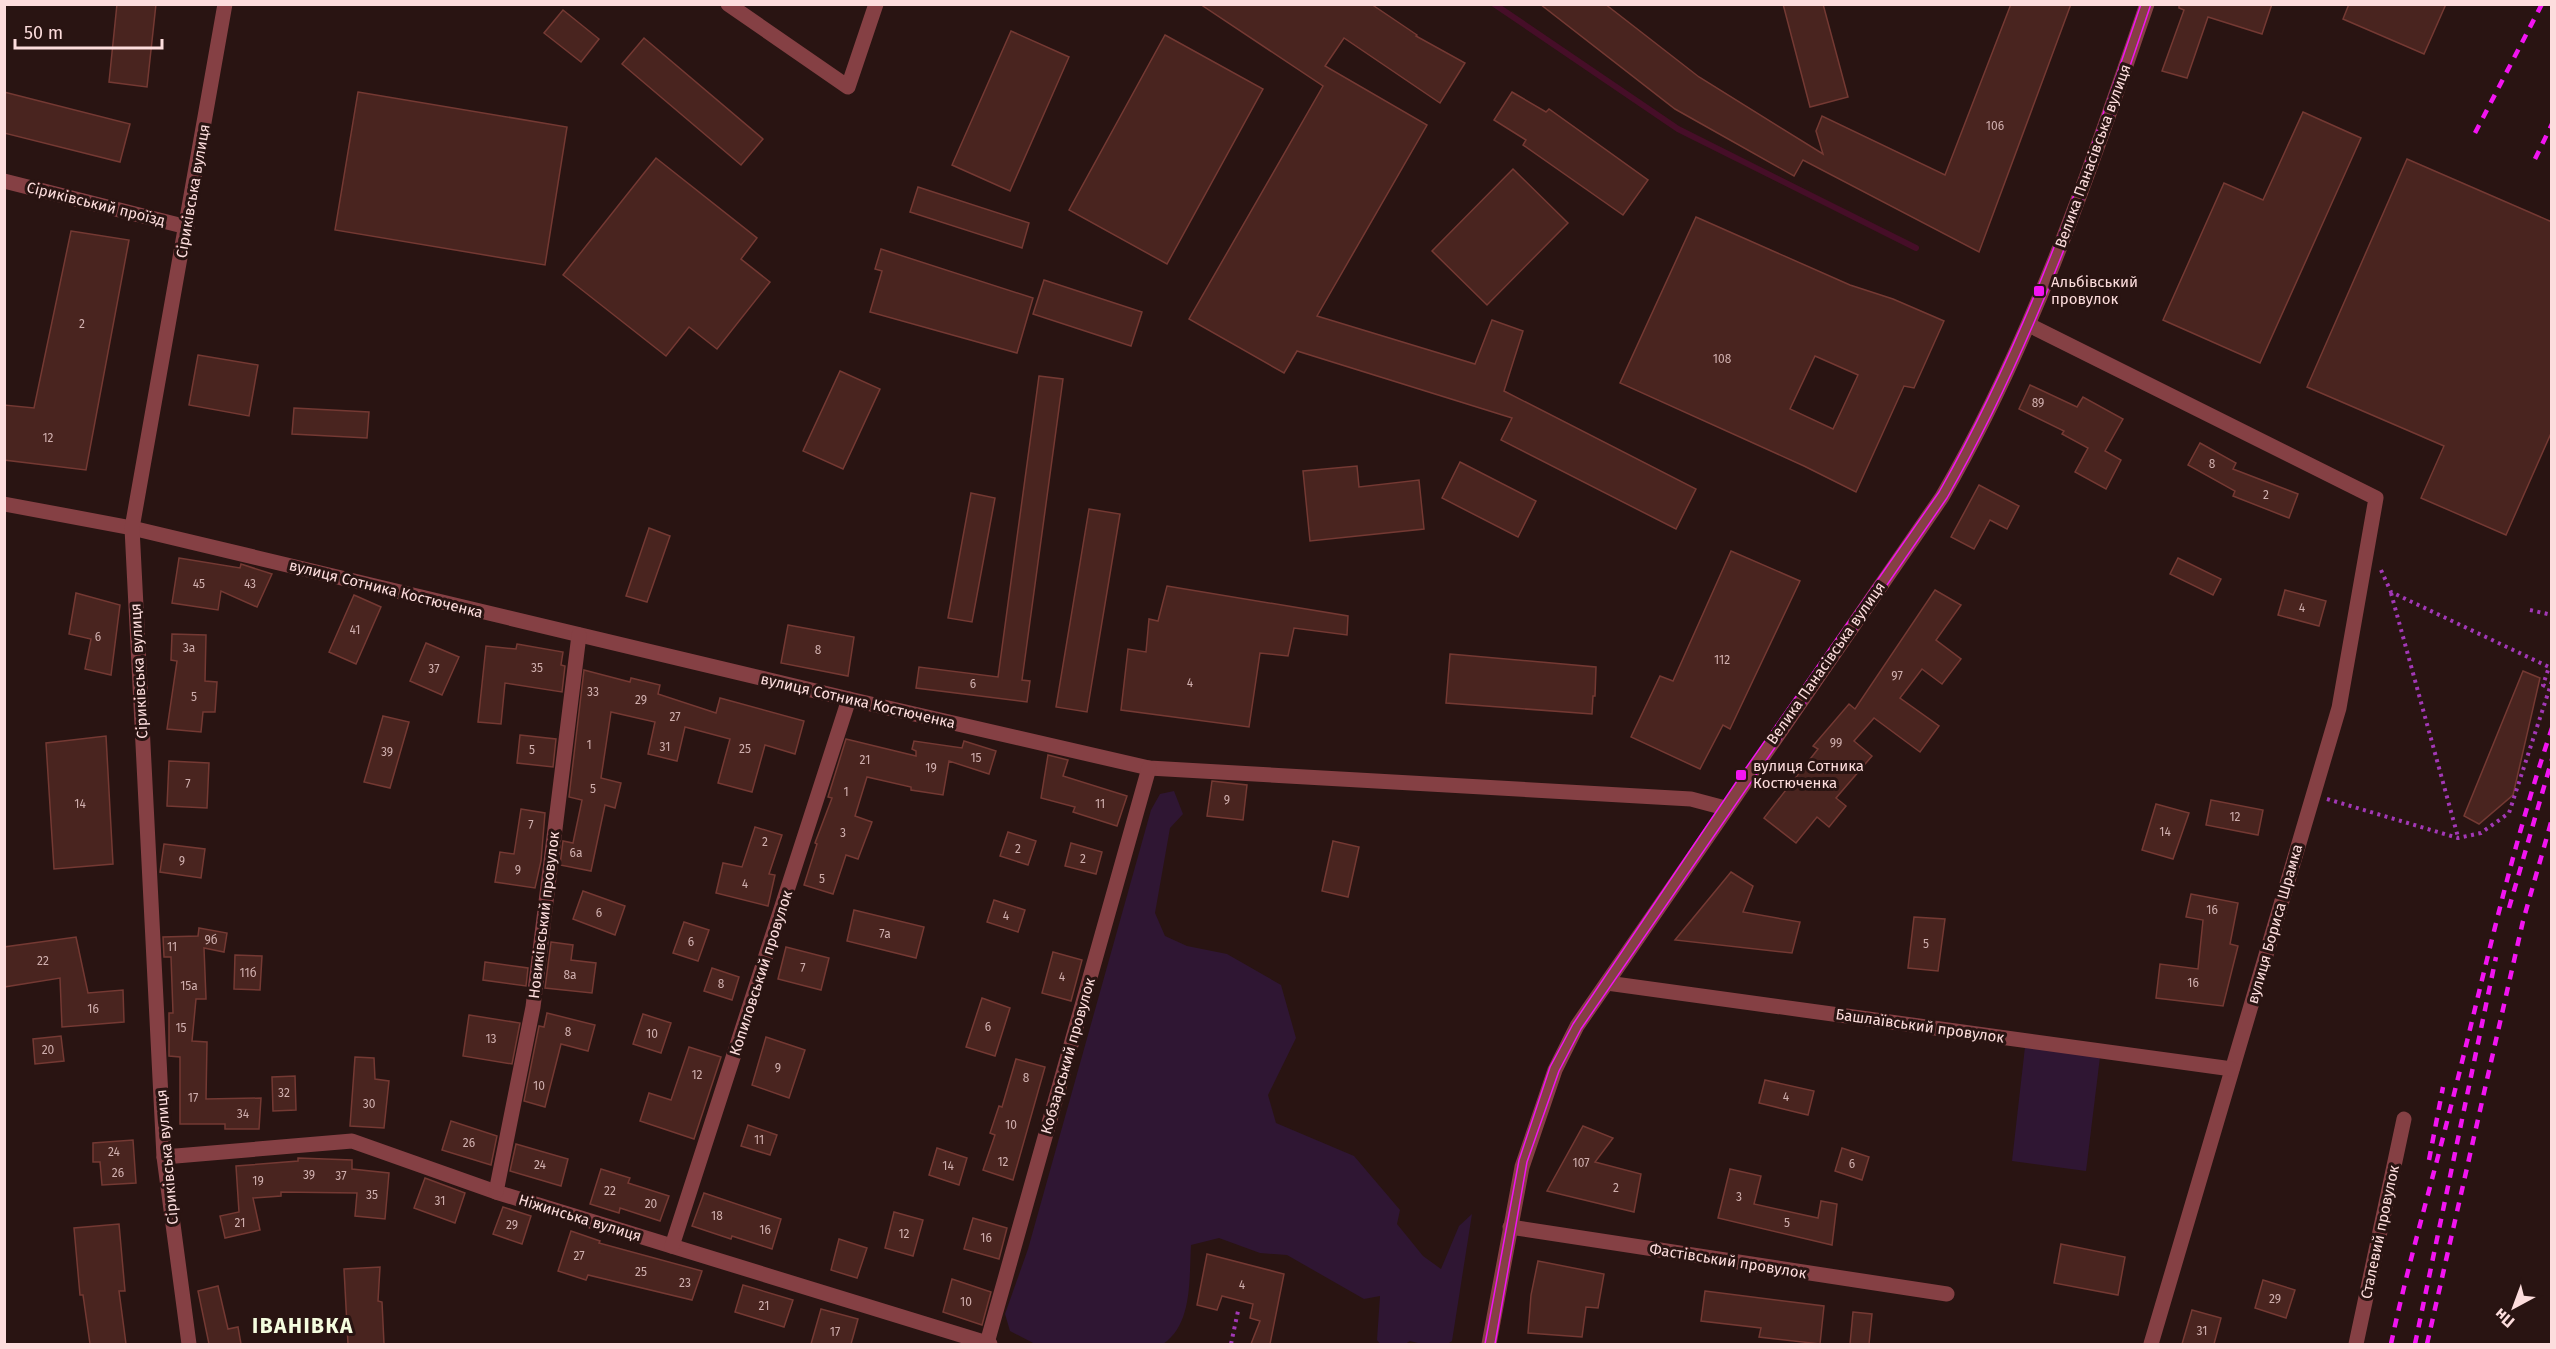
<svg xmlns="http://www.w3.org/2000/svg" width="2556" height="1349" font-family="'Fira Sans',sans-serif">
<style>
.green{fill:#2f1633}
.lines{fill:none;stroke-linecap:round;stroke-linejoin:round}
.stream{stroke:#460e28;stroke-width:6}
.building{fill:#49241f;stroke:#743933;stroke-width:1.5;fill-rule:evenodd}
.path{stroke:#a238b6;stroke-width:4;stroke-dasharray:3 4.5;stroke-linecap:butt}
.minor{stroke:#854044;stroke-width:15}
.tram{stroke:#f214f1;stroke-width:1.5}
.rail{stroke:#f214f1;stroke-width:4.5;stroke-dasharray:9 8;stroke-linecap:butt}
.poi-dot{fill:#f214f1;stroke:#291412;stroke-width:2}
.labels{text-anchor:middle;dominant-baseline:central;stroke-width:6;stroke-linejoin:round;paint-order:stroke}
.number-label{font-size:12px;fill:#d0afae}
.street-label{font-size:15px;fill:#fddddd;stroke:#291412}
.poi-label{font-size:15px;fill:#fddddd;stroke:#291412;text-anchor:start}
.district-label{font-size:21px;font-weight:bold;letter-spacing:1.5px;fill:#f5fddf;stroke:#291412}
</style>
<rect width="100%" height="100%" fill="#291412"/>
<g class="green">
<path d="M1174 791 1183 814 1170 828 1155 913 1165 936 1187 946 1227 954 1281 985 1296 1038 1268 1095 1276 1123 1354 1156 1400 1210 1397 1224 1423 1256 1441 1269 1459 1226 1472 1214 1452 1341C1442 1349 1422 1344 1410 1341L1405 1344H1380L1377 1340 1380 1296 1364 1299 1287 1255 1260 1253 1219 1238 1191 1245C1189 1278 1193 1324 1163 1344H1035L1010 1331 1005 1314 1028 1249 1151 810 1160 794Z"/>
<path d="M2025 1047 2100 1057 2086 1171 2012 1161Z"/>
</g>
<g class="lines">
<path class="stream" d="M1494 4 1678 129 1916 248"/>
</g>
<g class="building">
<path d="M117 4H156L147 87 109 82Z"/>
<path d="M1200 4H1371L1417 35 1416 36 1465 63 1440 103 1344 38 1325 66 1427 125 1317 316 1475 364 1492 320 1523 331 1504 391 1696 489 1676 529 1501 440 1512 418 1297 351 1284 373 1189 319 1323 86Z"/>
<path d="M1540 4H1605L1699 77 1823 154 1816 131 1822 116 1945 175 2011 4H2071L1979 252 1803 160 1794 176 1675 109Z"/>
<path d="M1783 4H1823L1848 97 1810 107Z"/>
<path d="M2179 4H2272L2262 34 2208 17 2187 78 2162 71 2184 10 2179 8Z"/>
<path d="M2349 4H2446L2424 54 2343 19Z"/>
<path d="M563 10 599 39 581 62 544 33Z"/>
<path d="M1011 31 1069 57 1010 191 952 165Z"/>
<path d="M1165 35 1263 89 1167 264 1069 210Z"/>
<path d="M644 38 763 139 741 165 622 64Z"/>
<path d="M4 92 130 124 120 162 4 133Z"/>
<path d="M358 92 567 127 545 265 335 230Z"/>
<path d="M1512 92 1546 112 1549 109 1648 180 1623 215 1523 145 1526 140 1494 120Z"/>
<path d="M2303 112 2361 138 2260 363 2163 320 2224 183 2263 200Z"/>
<path d="M656 158 757 238 741 259 770 282 717 349 689 327 666 356 563 275Z"/>
<path d="M2407 159 2552 222V431L2506 535 2421 498 2444 446 2307 387Z"/>
<path d="M1513 169 1568 223 1487 305 1432 251Z"/>
<path d="M918 187 1029 223 1022 248 910 212Z"/>
<path d="M1696 217 1850 285 1893 299 1944 321 1914 388 1904 386 1856 492 1804 466 1620 383ZM1815 356 1858 375 1833 429 1790 409Z"/>
<path d="M71 231 129 240 86 470 4 460V405L34 408Z"/>
<path d="M881 249 1033 298 1017 353 870 312 882 271 875 269Z"/>
<path d="M1044 280 1142 312 1131 346 1033 314Z"/>
<path d="M198 355 258 365 249 416 189 405Z"/>
<path d="M840 371 880 389 843 469 803 451Z"/>
<path d="M1039 376 1063 379 1022 680 1030 681 1027 702 916 688 919 667 998 677Z"/>
<path d="M2030 385 2077 407 2083 397 2123 419 2105 451 2121 460 2106 489 2075 472 2088 448 2062 434 2064 431 2019 409Z"/>
<path d="M294 408 369 412 367 438 292 434Z"/>
<path d="M2200 443 2236 463 2233 469 2298 494 2289 518 2233 496 2235 491 2188 465Z"/>
<path d="M1460 462 1536 501 1518 537 1442 498Z"/>
<path d="M1357 466 1359 487 1419 480 1424 529 1310 541 1303 471Z"/>
<path d="M1979 485 2019 506 2007 529 1990 520 1974 549 1951 537Z"/>
<path d="M971 493 995 498 972 622 948 618Z"/>
<path d="M1089 509 1120 514 1087 712 1056 707Z"/>
<path d="M649 528 670 536 647 602 626 596Z"/>
<path d="M1731 551 1800 581 1730 729 1723 725 1700 769 1631 737 1660 676 1673 681Z"/>
<path d="M179 558 240 568 241 564 272 574 257 607 221 591 218 610 172 603Z"/>
<path d="M2178 558 2221 579 2213 595 2170 574Z"/>
<path d="M1167 586 1348 616 1347 635 1294 628 1288 656 1260 653 1249 727 1121 710 1128 649 1146 652 1149 619 1158 621Z"/>
<path d="M1935 590 1961 605 1936 640 1961 659 1942 684 1922 669 1900 698 1939 726 1920 752 1874 718 1854 741 1872 756 1836 798 1846 806 1829 827 1817 817 1796 843 1764 818 1818 749 1813 746 1849 704 1855 709Z"/>
<path d="M2285 590 2326 601 2319 626 2278 615Z"/>
<path d="M76 593 120 605 111 675 85 669 91 639 69 634Z"/>
<path d="M354 595 381 607 356 664 329 652Z"/>
<path d="M788 625 854 637 848 676 781 663Z"/>
<path d="M172 634 206 635 205 681 217 682 215 712H203L201 732 167 729 177 661 171 660Z"/>
<path d="M426 643 459 657 442 695 410 681Z"/>
<path d="M517 644 563 652 561 665 565 666 562 692 505 683 501 724 478 722 486 646 516 649Z"/>
<path d="M1450 654 1596 667 1595 696H1593L1592 714 1446 703Z"/>
<path d="M584 670 630 682 631 678 660 685 658 694 716 713 720 698 804 721 795 754 765 745 752 792 718 783 730 739 685 727 677 761 648 754 655 722 611 712 601 778 621 783 615 808 605 805 591 871 560 865 563 841 573 843 582 800 569 797Z"/>
<path d="M2523 671 2540 678 2513 795 2479 824 2464 816Z"/>
<path d="M383 716 409 722 390 788 364 782Z"/>
<path d="M520 735 556 739 553 767 517 763Z"/>
<path d="M106 736 113 864 54 869 46 743Z"/>
<path d="M846 739 916 756V751L912 749 914 741 962 748 964 741 996 751 989 774 949 761 943 795 911 790V787L867 777 855 816 872 822 858 859 846 855 833 894 804 885 817 844 815 843 832 798 828 797Z"/>
<path d="M1048 755 1068 760 1063 776 1127 796 1117 826 1073 812 1075 807 1041 798Z"/>
<path d="M169 761 209 763 207 808 167 806Z"/>
<path d="M1212 781 1247 785 1243 820 1207 816Z"/>
<path d="M2211 800 2263 810 2258 835 2206 825Z"/>
<path d="M2156 804 2189 813 2173 859 2142 850Z"/>
<path d="M521 809 545 813 541 861 535 888 495 882 500 852 514 854Z"/>
<path d="M755 827 782 835 769 874 775 875 768 906 716 893 723 863 742 867Z"/>
<path d="M1008 832 1036 841 1028 865 1000 856Z"/>
<path d="M1333 841 1359 847 1348 897 1322 891Z"/>
<path d="M1071 843 1102 852 1096 874 1065 866Z"/>
<path d="M164 844 205 849 201 878 160 872Z"/>
<path d="M1731 872 1753 886 1743 912 1800 922 1792 953 1675 940Z"/>
<path d="M583 891 625 906 615 935 573 919Z"/>
<path d="M2191 894 2238 903 2230 944 2238 946 2223 1006 2156 998 2160 964 2198 969 2203 920 2186 917Z"/>
<path d="M994 900 1025 910 1018 932 987 922Z"/>
<path d="M854 910 924 927 916 958 847 941Z"/>
<path d="M1914 917 1945 919 1938 971 1908 968Z"/>
<path d="M684 922 709 930 698 961 673 953Z"/>
<path d="M199 928 227 933 224 952 204 948 206 999H196L192 1041 207 1042 206 1099 261 1098 259 1129H225V1124H180V1057L169 1056V1013H173L171 957H164L163 937 198 936Z"/>
<path d="M76 937 88 993 123 990 124 1022 62 1027 60 978 4 987V947Z"/>
<path d="M551 942 573 945 571 960 596 963 592 993 545 988Z"/>
<path d="M786 947 829 958 821 990 778 979Z"/>
<path d="M1053 952 1082 960 1071 1001 1042 993Z"/>
<path d="M235 955 262 956 260 990 234 989Z"/>
<path d="M485 962 528 968 526 986 483 980Z"/>
<path d="M712 968 739 977 732 1000 704 991Z"/>
<path d="M982 998 1010 1008 995 1056 966 1047Z"/>
<path d="M547 1013 595 1025 588 1051 561 1044 545 1107 524 1101 539 1026 544 1027Z"/>
<path d="M643 1014 671 1023 661 1053 633 1044Z"/>
<path d="M469 1015 520 1023 512 1064 463 1056Z"/>
<path d="M61 1036 64 1061 35 1064 33 1039Z"/>
<path d="M766 1037 805 1050 789 1098 752 1085Z"/>
<path d="M689 1047 721 1057 694 1139 640 1121 649 1093 671 1100Z"/>
<path d="M355 1057 374 1058 375 1079 389 1081 384 1128 350 1126Z"/>
<path d="M1016 1059 1045 1067 1013 1180 983 1170 995 1135 990 1133 999 1106 1002 1107Z"/>
<path d="M295 1076 296 1110 273 1111 272 1077Z"/>
<path d="M1765 1080 1814 1091 1808 1115 1759 1103Z"/>
<path d="M451 1121 497 1136 491 1165 442 1150Z"/>
<path d="M748 1125 777 1135 770 1155 741 1146Z"/>
<path d="M1583 1126 1613 1138 1595 1162 1641 1174 1634 1212 1547 1191Z"/>
<path d="M133 1140 136 1183 102 1185 100 1162H93V1143Z"/>
<path d="M516 1144 568 1159 561 1186 510 1171Z"/>
<path d="M937 1148 967 1158 959 1185 929 1175Z"/>
<path d="M1842 1148 1869 1157 1862 1180 1835 1171Z"/>
<path d="M298 1158 352 1160V1169L389 1173 385 1219 355 1216 357 1193 281 1192V1196L253 1198 260 1230 225 1238 220 1216 239 1212 236 1166 298 1161Z"/>
<path d="M601 1169 630 1178 628 1183 669 1196 660 1221 620 1208 619 1213 590 1204Z"/>
<path d="M1730 1169 1761 1176 1754 1204 1818 1218 1821 1201 1837 1204 1832 1245 1718 1218Z"/>
<path d="M425 1178 465 1193 455 1223 414 1208Z"/>
<path d="M704 1193 781 1219 772 1249 732 1236 731 1239 692 1226Z"/>
<path d="M503 1207 531 1216 522 1244 493 1234Z"/>
<path d="M894 1212 923 1220 913 1256 885 1248Z"/>
<path d="M973 1218 1007 1228 999 1259 964 1249Z"/>
<path d="M119 1224 125 1291H119L126 1344H90L83 1295H80L74 1228Z"/>
<path d="M571 1231 600 1241 599 1243 702 1271 692 1300 588 1275 586 1280 558 1271Z"/>
<path d="M839 1239 867 1248 857 1278 831 1270Z"/>
<path d="M2061 1244 2125 1257 2118 1295 2054 1283Z"/>
<path d="M1207 1254 1284 1274 1270 1344H1251L1260 1321 1250 1318 1253 1304 1222 1296 1217 1310 1197 1305Z"/>
<path d="M1538 1261 1604 1274 1598 1308 1586 1307 1582 1337 1528 1333 1531 1295Z"/>
<path d="M380 1267 378 1301 382 1302 384 1344H348L344 1269Z"/>
<path d="M952 1279 991 1292 982 1325 943 1312Z"/>
<path d="M2263 1280 2295 1290 2286 1318 2255 1308Z"/>
<path d="M743 1285 793 1300 784 1327 735 1312Z"/>
<path d="M218 1286 228 1329 238 1327 241 1344H209L198 1291Z"/>
<path d="M1705 1291 1824 1306 1820 1344 1759 1337 1761 1328 1701 1321Z"/>
<path d="M821 1309 858 1319 851 1344H811Z"/>
<path d="M2192 1310 2221 1318 2214 1344H2182Z"/>
<path d="M1853 1312 1872 1314 1869 1344H1850Z"/>
</g>
<g class="lines">
<g class="path">
<path d="M2381 570 2391 592 2549 667 2543 685 2549 688"/>
<path d="M2391 593 2458 837"/>
<path d="M2530 610 2552 615"/>
<path d="M2327 799 2458 838 2481 833 2509 813 2552 681"/>
<path d="M1231 1344 1238 1311"/>
</g>
<g class="minor">
<path d="M728 4 848 87 876 4"/>
<path d="M4 181 187 227"/>
<path d="M2029 325 2376 498 2339 708 2151 1344"/>
<path d="M4 504 132 528 849 699 1149 768 1691 799 1725 808"/>
<path d="M1607 983 2232 1069"/>
<path d="M164 1157 352 1141 496 1192 990 1344"/>
<path d="M496 1192 533 1007 579 635"/>
<path d="M1510 1227 1947 1294"/>
<path d="M672 1246 849 699"/>
<path d="M987 1343 1149 768"/>
<path d="M189 1344 164 1157 132 528 225 4"/>
<path d="M1489 1344 1522 1167 1555 1070 1577 1026 1942 497C2032 342 2089 173 2147 4"/>
<path d="M2356 1344 2404 1119"/>
</g>
<g class="tram">
<path d="M1485 1344 1519 1160 1550 1067 1573 1024 1741 775 1939 492C2028 335 2083 175 2141 4"/>
<path d="M1495 1344 1527 1162 1559 1071 1581 1029 1947 498C2037 342 2094 174 2151 4"/>
</g>
<g class="rail">
<path d="M2475 133 2542 4"/>
<path d="M2535 159 2552 124"/>
<path d="M2509 908 2552 759"/>
<path d="M2429 1160 2443 1087"/>
<path d="M2391 1344C2408 1264 2431 1186 2451 1106 2483 980 2510 852 2552 728"/>
<path d="M2415 1344 2496 957"/>
<path d="M2427 1344 2523 921 2552 819"/>
</g>
</g>
<g class="poi-dot">
<rect x="2033" y="285" width="12" height="12" rx="3"/>
<rect x="1735" y="769" width="12" height="12" rx="3"/>
</g>
<g class="labels">
<g class="number-label">
<text x="1995" y="126">106</text>
<text x="82" y="324">2</text>
<text x="1722" y="359">108</text>
<text x="2038" y="403">89</text>
<text x="48" y="438">12</text>
<text x="2212" y="464">8</text>
<text x="2266" y="495">2</text>
<text x="199" y="584">45</text>
<text x="250" y="584">43</text>
<text x="2302" y="608">4</text>
<text x="355" y="630">41</text>
<text x="98" y="637">6</text>
<text x="189" y="648">3а</text>
<text x="818" y="650">8</text>
<text x="1722" y="660">112</text>
<text x="537" y="668">35</text>
<text x="434" y="669">37</text>
<text x="1897" y="676">97</text>
<text x="1190" y="683">4</text>
<text x="973" y="684">6</text>
<text x="593" y="692">33</text>
<text x="194" y="697">5</text>
<text x="641" y="700">29</text>
<text x="675" y="717">27</text>
<text x="1836" y="743">99</text>
<text x="589" y="745">1</text>
<text x="665" y="747">31</text>
<text x="745" y="749">25</text>
<text x="532" y="750">5</text>
<text x="387" y="752">39</text>
<text x="976" y="758">15</text>
<text x="865" y="760">21</text>
<text x="931" y="768">19</text>
<text x="188" y="784">7</text>
<text x="593" y="789">5</text>
<text x="846" y="792">1</text>
<text x="1227" y="800">9</text>
<text x="80" y="804">14</text>
<text x="1100" y="804">11</text>
<text x="2235" y="817">12</text>
<text x="531" y="825">7</text>
<text x="2165" y="832">14</text>
<text x="843" y="833">3</text>
<text x="765" y="842">2</text>
<text x="1018" y="849">2</text>
<text x="576" y="853">6а</text>
<text x="1083" y="859">2</text>
<text x="182" y="861">9</text>
<text x="518" y="870">9</text>
<text x="822" y="879">5</text>
<text x="745" y="884">4</text>
<text x="2212" y="910">16</text>
<text x="599" y="913">6</text>
<text x="1006" y="916">4</text>
<text x="885" y="934">7а</text>
<text x="211" y="940">9б</text>
<text x="691" y="942">6</text>
<text x="1926" y="944">5</text>
<text x="172" y="947">11</text>
<text x="43" y="961">22</text>
<text x="803" y="968">7</text>
<text x="248" y="973">11б</text>
<text x="570" y="975">8а</text>
<text x="1062" y="977">4</text>
<text x="2193" y="983">16</text>
<text x="721" y="984">8</text>
<text x="189" y="986">15а</text>
<text x="93" y="1009">16</text>
<text x="988" y="1027">6</text>
<text x="181" y="1028">15</text>
<text x="568" y="1032">8</text>
<text x="652" y="1034">10</text>
<text x="491" y="1039">13</text>
<text x="48" y="1050">20</text>
<text x="778" y="1068">9</text>
<text x="697" y="1075">12</text>
<text x="1026" y="1078">8</text>
<text x="539" y="1086">10</text>
<text x="284" y="1093">32</text>
<text x="1786" y="1097">4</text>
<text x="193" y="1098">17</text>
<text x="369" y="1104">30</text>
<text x="243" y="1114">34</text>
<text x="1011" y="1125">10</text>
<text x="759" y="1140">11</text>
<text x="469" y="1143">26</text>
<text x="114" y="1152">24</text>
<text x="1003" y="1162">12</text>
<text x="1581" y="1163">107</text>
<text x="1852" y="1164">6</text>
<text x="540" y="1165">24</text>
<text x="948" y="1166">14</text>
<text x="118" y="1173">26</text>
<text x="309" y="1175">39</text>
<text x="341" y="1176">37</text>
<text x="258" y="1181">19</text>
<text x="1616" y="1188">2</text>
<text x="610" y="1191">22</text>
<text x="372" y="1195">35</text>
<text x="1739" y="1197">3</text>
<text x="440" y="1201">31</text>
<text x="651" y="1204">20</text>
<text x="717" y="1216">18</text>
<text x="240" y="1223">21</text>
<text x="1787" y="1223">5</text>
<text x="512" y="1225">29</text>
<text x="765" y="1230">16</text>
<text x="904" y="1234">12</text>
<text x="986" y="1238">16</text>
<text x="579" y="1256">27</text>
<text x="641" y="1272">25</text>
<text x="685" y="1283">23</text>
<text x="1242" y="1285">4</text>
<text x="2275" y="1299">29</text>
<text x="966" y="1302">10</text>
<text x="764" y="1306">21</text>
<text x="2202" y="1331">31</text>
<text x="835" y="1332">17</text>
</g>
<g class="street-label">
<text transform="translate(2093 156) rotate(-70)">Велика Панасівська вулиця</text>
<text transform="translate(193 191) rotate(-80)">Сіриківська вулиця</text>
<text transform="translate(96 204) rotate(14)">Сіриківський проїзд</text>
<text transform="translate(386 589) rotate(14)">вулиця Сотника Костюченка</text>
<text transform="translate(1826 663) rotate(-55)">Велика Панасівська вулиця</text>
<text transform="translate(139 671) rotate(-93)">Сіриківська вулиця</text>
<text transform="translate(858 701) rotate(13)">вулиця Сотника Костюченка</text>
<text transform="translate(544 915) rotate(-83)">Новиківський провулок</text>
<text transform="translate(2275 924) rotate(-74)">вулиця Бориса Шрамка</text>
<text transform="translate(761 973) rotate(-72)">Копиловський провулок</text>
<text transform="translate(1920 1026) rotate(8)">Башлаївський провулок</text>
<text transform="translate(1068 1056) rotate(-74)">Кобзарський провулок</text>
<text transform="translate(167 1157) rotate(-95)">Сіриківська вулиця</text>
<text transform="translate(580 1218) rotate(17)">Ніжинська вулиця</text>
<text transform="translate(2380 1232) rotate(-78)">Сталевий провулок</text>
<text transform="translate(1728 1261) rotate(9)">Фастівський провулок</text>
</g>
<g class="poi-label">
<text x="2051" y="282">Альбівський<tspan x="2051" dy="17">провулок</tspan></text>
<text x="1753" y="766">вулиця Сотника<tspan x="1753" dy="17">Костюченка</tspan></text>
</g>
<g class="district-label">
<text x="303" y="1326">ІВАНІВКА</text>
</g>
</g>
<rect width="2556" height="1349" fill="none" stroke="#fddddd" stroke-width="12"/>
<g transform="translate(2514 1307) rotate(221)" stroke="#291412" stroke-width="4.5" paint-order="stroke">
<path d="M0-4.5L10 22L0 15L-10 22Z" fill="#fddddd"/>
<text y="-9" font-size="16" font-weight="bold" text-anchor="middle" fill="#fddddd">Пн</text>
</g>
<path d="M15 39v9h147v-9" fill="none" stroke="#fddddd" stroke-width="3"/>
<text x="24" y="39" font-size="18" fill="#fddddd" stroke="#291412" stroke-width="4.5" paint-order="stroke">50 m</text>
</svg>
